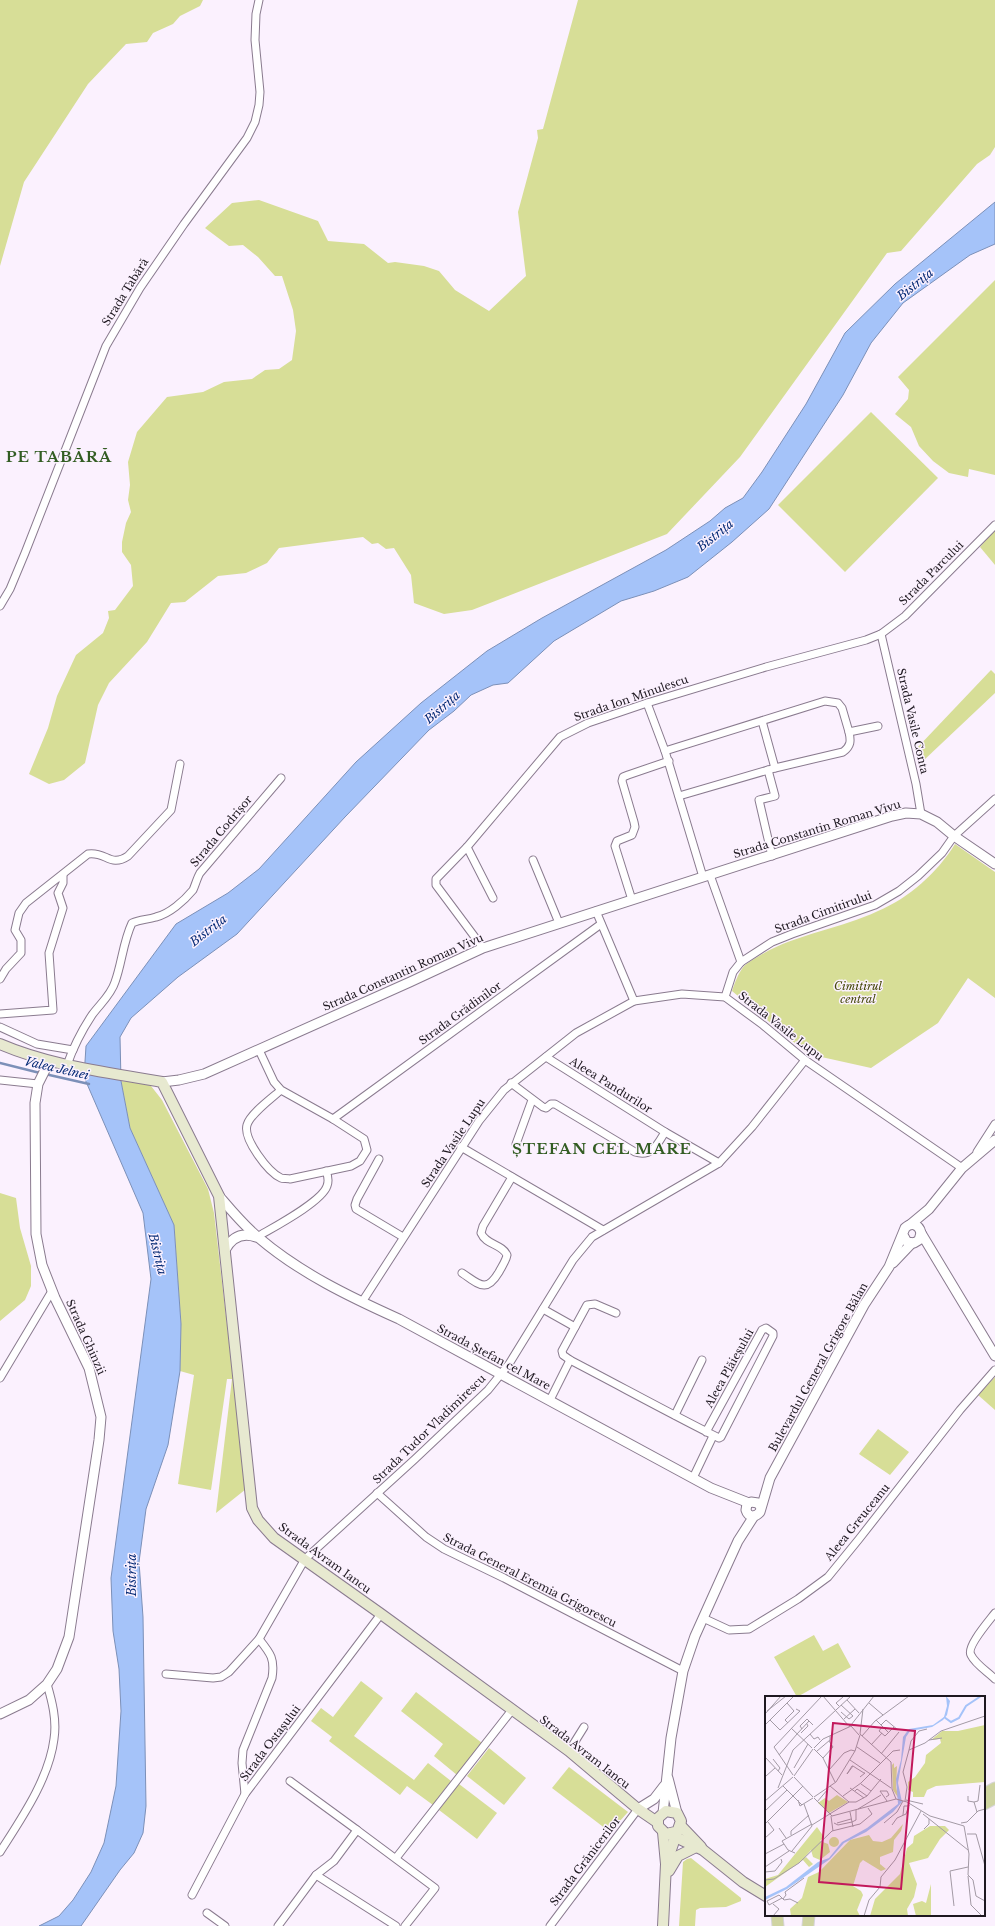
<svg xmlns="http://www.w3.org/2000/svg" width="995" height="1926" font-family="'Libre Baskerville',serif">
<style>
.green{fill:#d7de97}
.water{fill:#a5c3f9;stroke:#7c90b8}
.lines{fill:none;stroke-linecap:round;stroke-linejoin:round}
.stream{stroke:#7c90b8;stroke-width:2.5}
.minor-casing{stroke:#8a7b8f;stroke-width:9}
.tertiary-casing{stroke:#8a7b8f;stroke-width:11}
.secondary-casing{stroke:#8a7b8f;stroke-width:12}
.primary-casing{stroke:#d6d5d7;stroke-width:13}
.minor{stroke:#fff;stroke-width:7}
.tertiary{stroke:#fff;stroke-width:9}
.secondary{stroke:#e7e9d0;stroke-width:10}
.primary{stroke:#cfd4a1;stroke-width:11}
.labels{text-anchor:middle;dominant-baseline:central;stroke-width:3;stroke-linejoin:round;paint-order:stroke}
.street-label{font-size:11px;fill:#1e1820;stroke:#fbf1fe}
.park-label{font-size:11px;font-style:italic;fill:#434606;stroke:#fbf1fe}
.water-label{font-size:12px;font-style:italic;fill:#062b76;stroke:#fbf1fe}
.district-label{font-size:15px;font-weight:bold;letter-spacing:1px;fill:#335d23;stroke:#fbf1fe}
.inset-river{fill:none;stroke:#a5c3f9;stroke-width:2}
.inset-road{fill:none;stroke:#a39aa5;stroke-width:1}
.view{fill:#c2185b;fill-opacity:0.15;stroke:#c2185b;stroke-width:2}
.inset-edge{fill:none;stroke:#1e1820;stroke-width:2}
</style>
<rect width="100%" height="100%" fill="#fbf1fe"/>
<g class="green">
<path d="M0 0H203L200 6 180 16 173 24 153 33 147 42 126 44 88 84 24 182 0 266Z"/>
<path d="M578 0H995V147L990 155 977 164 901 251 887 253 740 457 667 534 472 610 444 614 414 603 411 575 394 548 386 549 378 543 372 544 363 537 279 548 267 563 246 573 218 576 185 602 171 603 147 642 109 683 98 705 85 763 64 780 49 784 29 774 48 728 57 696 76 655 103 633 109 618 108 611 115 610 133 586 131 565 122 552V542L126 523 131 512 128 500 130 485 128 462 137 432 167 397 203 392 224 382 252 379 265 370 279 369 292 360 296 331 293 310 282 276H275L258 257 243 245 229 246 205 228 232 203 259 200 318 221 328 241 364 244 388 263 395 262 424 266 439 271 455 290 489 311 526 276 518 212 538 138 537 130 543 129Z"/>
<path d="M995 280V475L969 469 968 477 949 473 933 461 919 446 911 427 895 414 908 399 909 390 898 377Z"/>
<path d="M871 412 938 478 845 572 778 505Z"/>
<path d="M995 530V565L980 547Z"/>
<path d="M991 670 995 674V693L923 761 917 748Z"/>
<path d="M955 844 995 872V998L968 978 938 1023 871 1068 808 1054 732 991C735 982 738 974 744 966 748 962 754 959 759 956 795 934 840 929 878 911 909 898 937 873 955 844Z"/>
<path d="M121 1081 146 1084 151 1086 162 1100 208 1189 214 1213 246 1489 216 1513 232 1379H227L211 1490 178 1484 194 1375 180 1371 181 1324 174 1225 130 1128Z"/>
<path d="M0 1193 16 1198 20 1228 31 1266V1286L25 1300 0 1321Z"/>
<path d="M995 1377V1410L978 1395Z"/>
<path d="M878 1429 909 1452 890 1475 859 1454Z"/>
<path d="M814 1635 823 1651 838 1643 851 1667 797 1697 774 1657Z"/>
<path d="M361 1681 383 1698 354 1736 414 1780 428 1763 451 1781 433 1805 407 1786 400 1795 329 1741 332 1737 311 1721 321 1708 333 1717Z"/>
<path d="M416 1692 482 1743 457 1775 434 1756 443 1744 401 1711Z"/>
<path d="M489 1748 526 1778 504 1805 467 1776Z"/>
<path d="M569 1767 628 1812 610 1832 552 1788Z"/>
<path d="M459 1784 497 1813 477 1839 439 1810Z"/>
<path d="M691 1858 741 1898V1901L726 1907 700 1908 696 1910 695 1926H679L683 1862 687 1859Z"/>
</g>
<path class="water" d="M995 202V244L970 255 903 303 871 343 843 395 769 509 732 542 688 577 654 591 621 601 554 641 508 683 493 685 471 695 454 711 429 730 345 817 237 934 178 977 131 1018 120 1037 121 1081 130 1128 174 1225 181 1324 180 1371 168 1445 146 1509 139 1562 143 1617 146 1806 143 1833 134 1853 120 1870 81 1926H39L59 1916 73 1900 91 1872 104 1843 116 1786 121 1711 119 1669 113 1631 111 1578 151 1279 143 1213 84 1077 86 1046 176 924 228 893 259 869 356 762 421 703 487 651 542 618 666 550 710 521 725 508 743 498 762 472 806 404 845 333 895 284Z"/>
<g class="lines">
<g class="stream">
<path d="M0 1063 40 1073"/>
<path d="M45 1074 89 1084"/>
</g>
<defs>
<g id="minor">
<path d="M0 606 10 589 25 553 106 346 140 288 184 224 247 138 255 122 259 105 260 92 255 40 256 14 259 0"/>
<path d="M881 634 916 784 921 814"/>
<path d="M647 703 665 751 703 877"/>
<path d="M762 721 775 768"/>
<path d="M665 751 825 701 838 703 842 708 849 732 878 726"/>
<path d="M768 770 775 796 759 800 772 856"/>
<path d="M679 796 775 768 843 752C851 746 851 741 849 732"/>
<path d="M467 847 493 898"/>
<path d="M533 860 559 923"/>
<path d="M710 875 741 962"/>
<path d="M632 900 615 846 617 841 632 835 635 827 634 822 622 781 623 777 628 775 669 761"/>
<path d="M596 911 634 1001"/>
<path d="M483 948 436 885V879L467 847 560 737 588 723 647 703 766 667 866 640 881 634 905 616 995 525"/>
<path d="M0 979 6 969 21 953V940L15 930 19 913 26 903 88 854C106 851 110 868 128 856L171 810 180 764"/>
<path d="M725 997 733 972 741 962 772 942 792 934 875 905 899 891 918 876 942 853 954 836 995 799"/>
<path d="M0 1014 53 1010 49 953 63 908 58 893 63 883V875"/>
<path d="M0 1027 37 1044 73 1050"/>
<path d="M259 1050 274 1082 281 1090 333 1119 364 1139 367 1150 360 1161 351 1166 290 1179C287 1178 283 1179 281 1178 268 1172 243 1139 247 1125 250 1114 272 1098 281 1090"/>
<path d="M546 1057 665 1132 719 1163"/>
<path d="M67 1065C73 1048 82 1030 92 1015 100 1004 111 995 115 982 122 963 123 942 132 923 141 919 147 920 156 917 169 914 184 901 193 890 195 886 197 878 200 873L281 778"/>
<path d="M0 1080 38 1084"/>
<path d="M511 1083 543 1107 546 1108 551 1104H555L635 1152C652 1157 657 1145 665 1132"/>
<path d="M333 1119 601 924"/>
<path d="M516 1144 532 1100"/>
<path d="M461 1147 603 1230"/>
<path d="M977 1152 995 1124"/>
<path d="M379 1159 357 1199 355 1205 356 1209 403 1237"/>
<path d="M257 1237C272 1228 322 1202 327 1186 329 1181 328 1176 326 1171"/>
<path d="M462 1273C479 1284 486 1294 499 1272 502 1266 506 1261 507 1255 502 1244 486 1245 481 1233L483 1226 512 1177"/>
<path d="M362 1302 479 1121 504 1090 576 1033 634 1001 682 994 725 997 763 1025 805 1060 962 1168"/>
<path d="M543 1309 575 1327"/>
<path d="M616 1313 595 1304 587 1305 562 1351 563 1355 570 1360C620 1386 669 1413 719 1438L721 1437 773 1336V1333L766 1328 762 1330 706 1432"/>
<path d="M0 1378 52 1291"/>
<path d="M550 1400 570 1360"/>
<path d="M675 1415 702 1360"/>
<path d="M693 1478 713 1436"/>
<path d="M377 1493 426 1537 444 1549 504 1578 683 1671"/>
<path d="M995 1613C989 1621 966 1647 971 1655 975 1664 988 1672 995 1679"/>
<path d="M703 1618 729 1630 749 1629 798 1599 828 1577 859 1539 960 1410 995 1370"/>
<path d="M166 1674 213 1678 221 1677 229 1672 259 1639 305 1559 415 1459 488 1390 509 1364 573 1260 592 1237 719 1163 752 1127 805 1060"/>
<path d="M569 1751 584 1727"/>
<path d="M290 1781 357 1830"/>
<path d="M245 1794 242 1763 243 1750 272 1678C275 1659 271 1654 259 1639"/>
<path d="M0 1852C21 1819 49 1779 54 1739 57 1720 52 1701 47 1684"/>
<path d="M396 1858 512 1710"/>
<path d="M316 1875 396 1926"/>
<path d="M192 1895 245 1794 381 1614"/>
<path d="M207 1913 225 1926"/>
<path d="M278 1926 316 1875 334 1861 357 1830 435 1888 405 1926"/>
<path d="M550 1926 638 1809"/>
</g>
<g id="tertiary">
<path d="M162 1082 179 1080 204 1074 410 982 483 948 892 816 906 813 921 814 937 822 954 836 995 864"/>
<path d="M219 1196C231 1210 244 1226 259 1238 300 1273 350 1297 399 1319L711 1488 749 1503"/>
<path d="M911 1224 929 1209 962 1168 995 1140"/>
<path d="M921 1233 995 1356"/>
<path d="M225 1250C232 1237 242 1232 256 1237"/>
<path d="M893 1263 912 1243"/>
<path d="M761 1508 758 1503 751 1502 747 1504 746 1510C748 1517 755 1518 760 1512L770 1478 864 1305 889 1267 905 1228C911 1222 919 1224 921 1233L919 1240 914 1243 907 1242 903 1235"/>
<path d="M0 1714 29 1700 47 1684 57 1669 69 1637 99 1440 101 1417 89 1368 55 1298 42 1265 36 1234 35 1103 38 1084 49 1062"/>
<path d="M668 1778 677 1813"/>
<path d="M638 1809 654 1799 664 1786"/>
<path d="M663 1813 671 1738 683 1671 695 1636 722 1576 738 1541 754 1516"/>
</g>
<g id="secondary">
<path d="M0 1044C51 1066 107 1072 162 1082L219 1196 250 1489 252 1508 258 1520 274 1538 381 1614 569 1751 638 1809 657 1822"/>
<path d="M680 1825 701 1847"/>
<path d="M663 1832 666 1864 663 1926"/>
<path d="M669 1834 703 1850 743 1882 766 1896"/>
<path d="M666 1864 681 1821 677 1813 666 1811 658 1818V1826L666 1834 675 1832"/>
<path d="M669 1871 678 1856 696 1847"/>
</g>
<g id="primary">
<path d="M984 1794 995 1788"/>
<path d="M984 1804 995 1798"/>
<path d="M777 1915 778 1926"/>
<path d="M808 1926 809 1915"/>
</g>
</defs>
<use href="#minor" class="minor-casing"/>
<use href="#tertiary" class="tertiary-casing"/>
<use href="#secondary" class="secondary-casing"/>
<use href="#primary" class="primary-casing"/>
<use href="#minor" class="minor"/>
<use href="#tertiary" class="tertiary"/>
<use href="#secondary" class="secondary"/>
<use href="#primary" class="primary"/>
</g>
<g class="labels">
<g class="street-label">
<text transform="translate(125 292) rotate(-58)">Strada Tabără</text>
<text transform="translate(931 573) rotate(-45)">Strada Parcului</text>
<text transform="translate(631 698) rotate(-19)">Strada Ion Minulescu</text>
<text transform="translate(913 721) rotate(77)">Strada Vasile Conta</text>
<text transform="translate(817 829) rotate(-17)">Strada Constantin Roman Vivu</text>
<text transform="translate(221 831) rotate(-50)">Strada Codrișor</text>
<text transform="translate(823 912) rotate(-20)">Strada Cimitirului</text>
<text transform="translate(403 972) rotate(-24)">Strada Constantin Roman Vivu</text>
<text transform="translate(460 1013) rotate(-36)">Strada Grădinilor</text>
<text transform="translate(781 1026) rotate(38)">Strada Vasile Lupu</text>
<text transform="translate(611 1085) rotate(32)">Aleea Pandurilor</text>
<text transform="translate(453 1143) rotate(-56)">Strada Vasile Lupu</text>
<text transform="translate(86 1337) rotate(66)">Strada Ghinzii</text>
<text transform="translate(494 1357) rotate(28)">Strada Ștefan cel Mare</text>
<text transform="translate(818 1367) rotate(-61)">Bulevardul General Grigore Bălan</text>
<text transform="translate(729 1368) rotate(-61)">Aleea Plăieșului</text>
<text transform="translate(429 1429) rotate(-44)">Strada Tudor Vladimirescu</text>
<text transform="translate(857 1522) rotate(-51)">Aleea Greuceanu</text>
<text transform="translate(325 1558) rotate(36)">Strada Avram Iancu</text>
<text transform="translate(530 1580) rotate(27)">Strada General Eremia Grigorescu</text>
<text transform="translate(270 1743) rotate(-53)">Strada Ostașului</text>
<text transform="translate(585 1752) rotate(38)">Strada Avram Iancu</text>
<text transform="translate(585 1861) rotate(-53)">Strada Grănicerilor</text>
</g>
<g class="park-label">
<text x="858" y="986">Cimitirul<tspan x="858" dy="13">central</tspan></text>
</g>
<g class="water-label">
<text transform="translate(915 284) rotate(-39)">Bistrița</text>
<text transform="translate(715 535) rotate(-39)">Bistrița</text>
<text transform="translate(442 707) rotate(-41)">Bistrița</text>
<text transform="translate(208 930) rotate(-38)">Bistrița</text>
<text transform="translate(57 1068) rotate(13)">Valea Jelnei</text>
<text transform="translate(158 1254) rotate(76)">Bistrița</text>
<text transform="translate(131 1575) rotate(-90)">Bistrița</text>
</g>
<g class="district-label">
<text x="59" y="456">PE TABĂRĂ</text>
<text x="602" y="1148">ȘTEFAN CEL MARE</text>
</g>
</g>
<g transform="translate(765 1696)">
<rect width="220" height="220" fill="#fbf1fe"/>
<path d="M220 29V86L171 90 162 94 159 101H148V96L143 94V86L150 81 160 67 161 59 176 47 175 43 166 44 177 35H193ZM129 67V72L132 70 131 91 134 103 128 94 127 69ZM72 99 83 106 64 117 53 107 60 102 64 105ZM138 128 136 135 129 144 128 156 115 161V168L121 173 116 175 98 164 95 167 88 190 96 195 98 199 92 214 95 220H26L25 213 37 202 43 181 54 176 85 144 104 139 108 145 117 146 126 142ZM165 130H180L184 134 175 143 163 162 144 167 152 188 149 201 142 213 143 220H105L110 203 135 178 142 152 148 147 149 140ZM52 131 59 141 55 145 63 148 65 156 55 164 48 161 46 154 38 163 41 161 48 168 44 171 38 164 0 191V183L13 179ZM64 146a5 5 0 1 1 10 0a5 5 0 1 1-10 0ZM166 188V220H151L148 208 157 205 161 207Z" fill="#d7de97"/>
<path d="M181 0 185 5 182 19 178 24 167 31 145 35 141 41 133 87 137 106 128 116 101 136 79 147 65 163 22 193 0 204V201L21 191 53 166 64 162 77 146 102 132 133 108 131 83 136 64 138 41 144 33 168 29 179 21 182 10Z" fill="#a5c3f9"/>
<path class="inset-river" d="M179 21 186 26 194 22 201 10 216 0"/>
<path class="inset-road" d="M58 0 83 29M82 4 94 17M22 7 29 15 20 24 23 27M104 7 118 19M76 9 88 20 84 23 76 16M74 10 71 7 78 1M98 13 95 38 126 66 127 93 131 103 142 106 165 120 199 130 204 158 203 179 208 184 211 200 220 205M2 15 21 0M0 18 16 0M79 23 90 13M5 24 15 34 35 15 31 13M111 24 124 37M0 29 29 0M86 29 109 0M116 29 121 24 133 34M86 30 94 39M117 31 114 35 120 40 129 31M26 32 47 52M37 33 35 30 42 23 44 25M36 37 43 30 42 28M32 38 44 25 48 29M45 38 49 43 53 41 55 44M97 40 110 25 144 0M164 44 177 42M106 49 117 37M9 51 28 79M9 51 56 1M92 51 115 67M49 52 58 43 84 31 85 28 86 30 84 31M49 53 58 62 70 86M144 54 146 45 154 35 162 33M52 55 65 44V40M116 58 134 36M14 59 32 38M0 61 17 79M58 62 68 51 64 45M8 63 15 72 13 75M85 64 126 92M88 70 82 78 87 70H88L91 72 99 77H100L95 81M29 72 43 48M64 74 79 57 86 54 90 55M1 80 10 72M29 80 48 53M29 81 48 101M96 88 106 95M18 90 37 109M65 90 84 106H91L102 100 116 83M13 92 28 54 86 0M85 92 99 102M90 95 92 93 102 100M78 100 96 87 128 55 135 54M203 100V105L209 106 212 116M49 101 71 86 90 55 95 39M121 101 124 99 122 95H115L122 105M49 102 67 120 131 103M33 104 35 110 48 102M141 104 158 108M0 105 28 81M140 105 142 91 138 76 144 54 160 47 176 35 220 20M52 106 63 93M209 106 213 105 215 89M93 113 116 99M0 115 22 94M85 116 88 131M158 118 203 154M138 119 139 110H144M66 120 68 135M87 126 91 124V114M69 127 73 129 87 126M72 127 86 123M119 127 132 116 138 105M196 127 202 126 213 115 220 113M0 128 38 90M47 129 84 106M127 129 132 122 141 118 144 109M14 132 21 142M159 133 164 128V123M202 138H211L220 170M26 139V135L44 119M0 142 9 134 3 126M27 155 47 130 39 108M30 157 23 154 17 145 47 128M0 158 19 148M0 171 24 155M0 176 10 175 17 166 16 163M203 180 206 209 216 219M0 184 9 183 34 167 67 135 95 128 107 118 103 112M18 203 21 199 20 196 39 182M8 208 14 213 8 220M4 209 2 205 14 199 19 204 25 203 33 207M4 209 17 202M189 210 185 175 203 171M99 220 104 204 115 191 116 181 130 164 156 115"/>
<path class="view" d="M68 27 150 35 136 193 54 186Z"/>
<rect width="220" height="220" class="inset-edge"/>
</g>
</svg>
